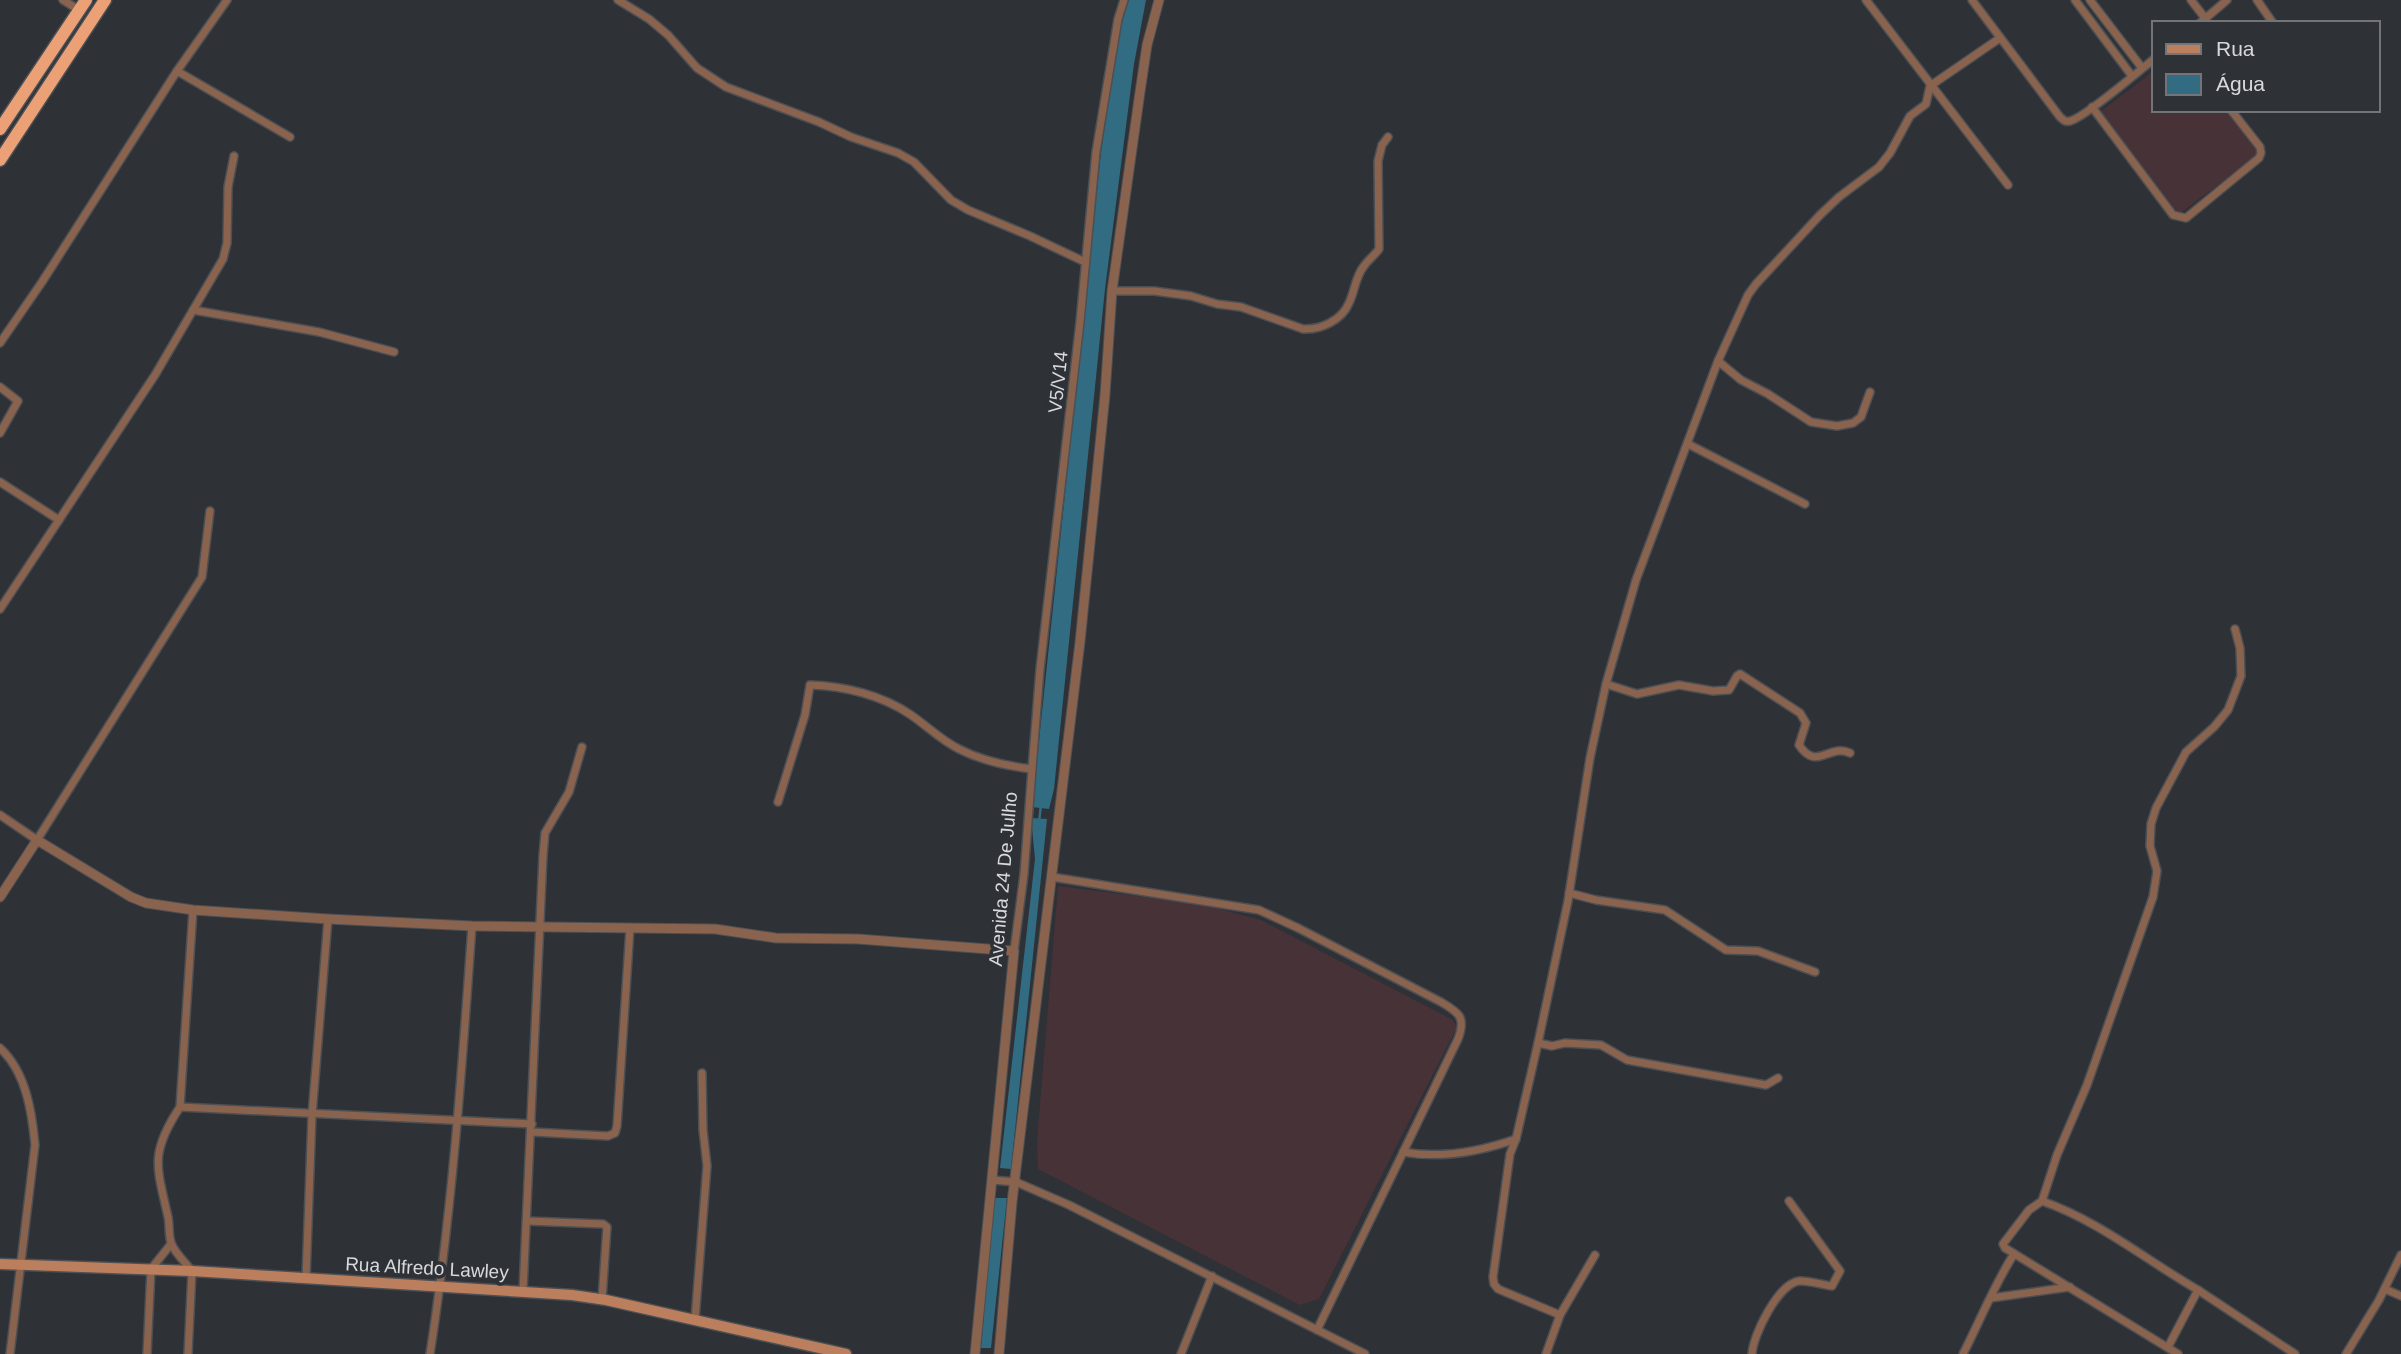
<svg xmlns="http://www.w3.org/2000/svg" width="2401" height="1354" font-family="Helvetica,sans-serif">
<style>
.education{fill:#463237}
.water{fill:#316c82}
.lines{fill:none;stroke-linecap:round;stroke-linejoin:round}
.stream{stroke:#316c82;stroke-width:2.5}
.minor-casing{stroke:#4c4f54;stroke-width:10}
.tertiary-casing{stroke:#4c4f54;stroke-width:11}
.secondary-casing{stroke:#4c4f54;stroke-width:13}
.trunk-casing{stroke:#4c4f54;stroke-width:15}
.minor{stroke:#89634e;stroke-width:7}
.tertiary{stroke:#89634e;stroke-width:9}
.secondary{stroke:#bb7f5d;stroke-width:10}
.trunk{stroke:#eca076;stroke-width:12}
.labels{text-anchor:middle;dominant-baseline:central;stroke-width:7;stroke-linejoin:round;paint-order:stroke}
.street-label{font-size:19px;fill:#d7d9dc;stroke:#2e3136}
</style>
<rect width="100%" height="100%" fill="#2e3136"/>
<g class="education">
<path d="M2154 71V110H2229L2261 153 2179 214 2101 111Z"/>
<path d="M1058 886 1201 904 1261 920 1453 1020 1457 1027 1319 1299 1300 1305 1038 1169 1037 1141Z"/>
</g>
<g class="water">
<path d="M1129 0H1146L1134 64 1105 289 1054 789 1049 809 1032 807 1101 152 1119 31Z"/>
<path d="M1031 818 1047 819 1011 1169 1000 1168 1035 859Z"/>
<path d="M994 1198H1007L991 1348H981Z"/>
</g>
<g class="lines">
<path class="stream" d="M1039 822 1041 805"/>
<defs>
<g id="minor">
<path d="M63 0 79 10"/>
<path d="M618 0 649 19 668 35 697 68 726 87 819 122 851 137 898 153 914 162 951 200 968 210 1030 236 1085 262"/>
<path d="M1866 0 2008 185"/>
<path d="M1972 0 2060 117C2064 120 2064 122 2070 121 2084 118 2139 71 2154 59"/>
<path d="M2075 0 2132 76"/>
<path d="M2090 0 2142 68"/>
<path d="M2191 0 2205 18"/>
<path d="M2257 0 2273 23"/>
<path d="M2200 23 2227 0"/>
<path d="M177 71 290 137"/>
<path d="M2092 107 2173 215 2186 218 2259 158 2261 153 2260 147 2231 110"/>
<path d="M1112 291H1154L1191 296 1217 304 1241 307 1303 329C1321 330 1342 320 1349 303 1355 291 1355 277 1364 266 1368 260 1374 256 1379 249L1378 161 1382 145 1388 137"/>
<path d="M193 310 319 332 394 352"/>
<path d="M0 343 42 282 177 71 227 0"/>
<path d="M1718 361 1741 380 1768 394 1811 422 1837 426 1853 423 1861 417 1870 392"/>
<path d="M0 387 18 401 0 433"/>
<path d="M1688 444 1805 504"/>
<path d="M0 482 59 520"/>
<path d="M0 609 155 375 223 259 227 243 228 187 234 156"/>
<path d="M1606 684 1637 694 1679 685 1713 691 1729 690 1737 676 1740 674 1800 713 1806 723 1799 745C1817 772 1829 743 1850 753"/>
<path d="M1032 769 1040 669 1080 322 1096 152 1118 19 1124 0"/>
<path d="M778 802 805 715 810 685C844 686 882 695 911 715 927 726 942 741 959 749 982 761 1007 766 1032 769L1024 874 1014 951"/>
<path d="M0 815 37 840 202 577 210 511"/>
<path d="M1052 877 1259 910 1298 928 1441 1002C1460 1013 1466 1018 1458 1039L1317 1330"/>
<path d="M1569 893 1596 900 1665 910 1726 950 1758 951 1815 972"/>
<path d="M1538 1043 1552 1046 1565 1043 1601 1045 1627 1060 1766 1085 1778 1078"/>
<path d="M0 1048C26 1072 32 1112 35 1145L10 1354"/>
<path d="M180 1107 532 1124"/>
<path d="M532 1132 608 1136 615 1133 617 1126 630 928"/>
<path d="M1403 1152C1442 1159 1479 1152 1516 1139"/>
<path d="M992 1180 1016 1182 1069 1205 1365 1354"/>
<path d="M2042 1201C2099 1221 2146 1260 2198 1290L2168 1347"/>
<path d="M527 1221 603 1224 607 1227 602 1299"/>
<path d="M306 1278 312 1115 328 919"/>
<path d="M2385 1289 2401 1296"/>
<path d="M2198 1290 2295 1354"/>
<path d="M523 1291 543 856 545 833 569 792 582 747"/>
<path d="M1991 1298 2070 1287"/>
<path d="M1560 1315 1498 1289 1494 1284 1493 1277 1510 1154 1516 1139 1538 1043 1568 901 1590 758 1606 684 1636 580 1718 361 1748 295 1756 284 1820 215 1839 197 1879 167 1890 153 1910 116 1926 104 1930 86 2000 38"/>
<path d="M695 1320 707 1166 703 1130 702 1073"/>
<path d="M147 1354 151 1269 171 1244"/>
<path d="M188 1354 192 1271C186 1263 176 1254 172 1245 168 1237 170 1226 168 1217 157 1167 149 1154 180 1107L193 910"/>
<path d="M430 1354C452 1212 462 1069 472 926"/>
<path d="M1181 1354 1212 1276"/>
<path d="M1546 1354 1560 1315 1595 1255"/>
<path d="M1752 1354C1753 1335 1778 1284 1799 1281 1808 1280 1823 1285 1832 1286L1840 1271 1789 1201"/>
<path d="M1963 1354C1980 1321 1994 1285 2014 1254"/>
<path d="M2178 1354 2005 1248 2003 1244 2029 1210 2042 1201 2057 1155 2087 1085 2153 897 2157 871 2150 846 2151 824 2156 808 2186 752 2214 727 2228 710 2241 676 2240 648 2235 629"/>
<path d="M2346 1354 2379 1300 2401 1255"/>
</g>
<g id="tertiary">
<path d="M0 897 37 840 131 897 146 903 193 910 328 919 472 926 715 929 776 938 858 939 1014 951 975 1354"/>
<path d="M999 1354 1012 1202 1080 642 1105 395 1112 291 1140 92 1147 45 1159 0"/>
</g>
<path id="secondary" d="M0 1264 192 1271 572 1295 606 1300 846 1354"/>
<g id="trunk">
<path d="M0 129 86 0"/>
<path d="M0 160 105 0"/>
</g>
</defs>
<use href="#minor" class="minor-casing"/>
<use href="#tertiary" class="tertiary-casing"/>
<use href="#secondary" class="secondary-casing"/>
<use href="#trunk" class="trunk-casing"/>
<use href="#minor" class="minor"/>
<use href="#tertiary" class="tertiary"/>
<use href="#secondary" class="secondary"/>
<use href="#trunk" class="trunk"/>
</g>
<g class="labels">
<g class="street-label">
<text transform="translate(1058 382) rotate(-84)">V5/V14</text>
<text transform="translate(1003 879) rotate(-85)">Avenida 24 De Julho</text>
<text transform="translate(427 1268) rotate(3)">Rua Alfredo Lawley</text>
</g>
</g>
<rect x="2152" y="21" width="228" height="91" fill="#2e3136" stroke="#727478" stroke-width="2"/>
<rect x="2166" y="44" width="35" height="10" fill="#bb7f5d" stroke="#727478" stroke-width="2"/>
<text x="2216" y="56" font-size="21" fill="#d7d9dc">Rua</text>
<rect x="2166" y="74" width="35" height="21" fill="#316c82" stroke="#727478" stroke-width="2"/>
<text x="2216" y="91" font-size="21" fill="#d7d9dc">Água</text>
</svg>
